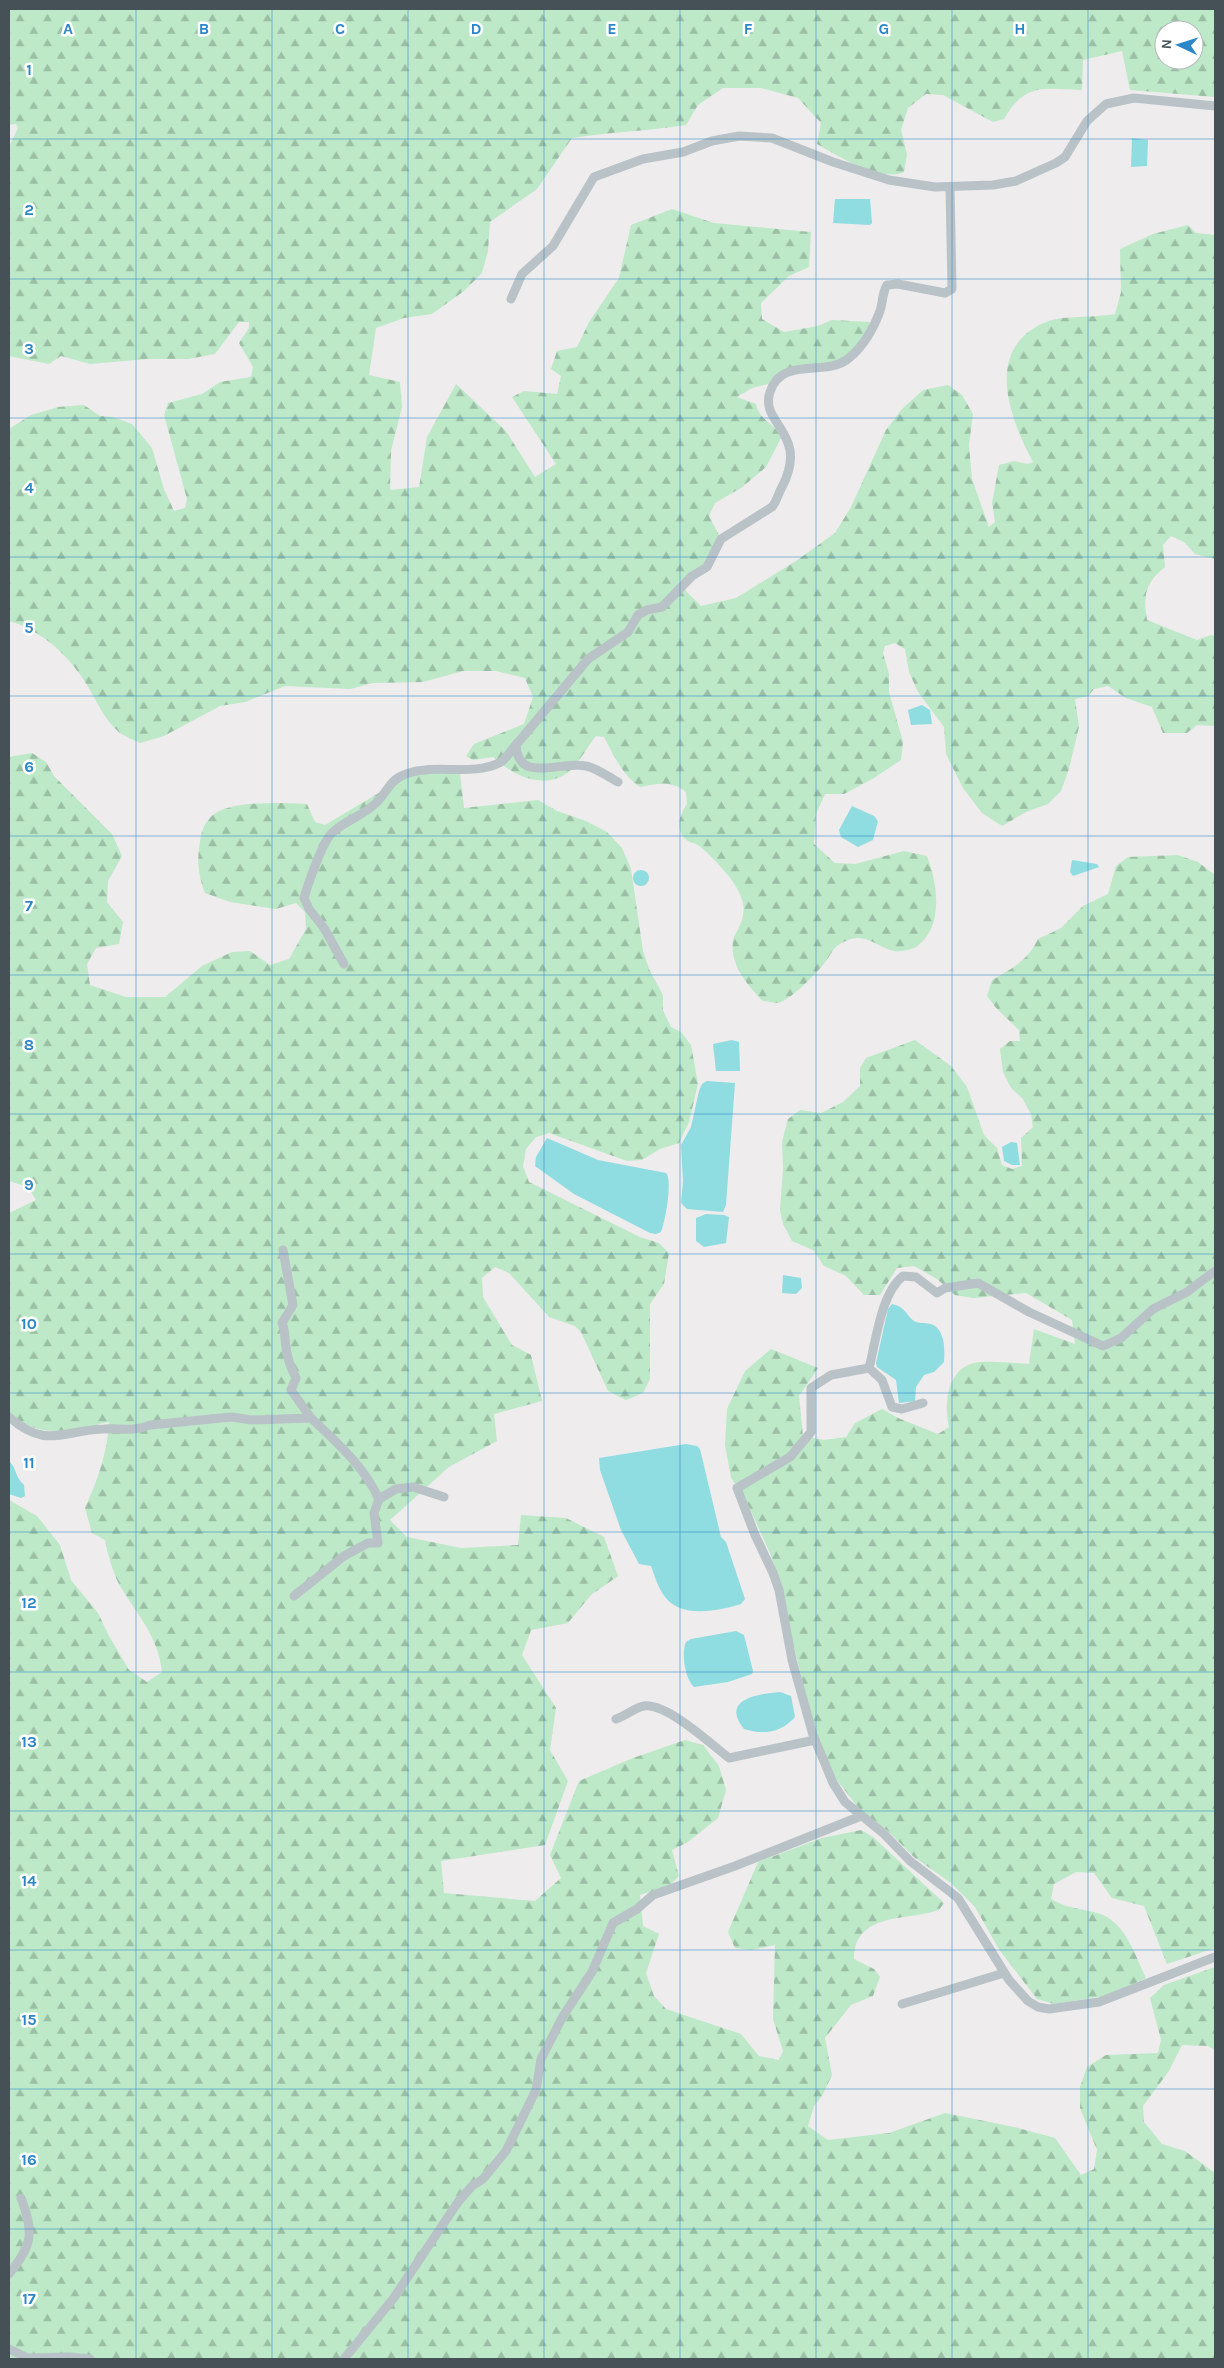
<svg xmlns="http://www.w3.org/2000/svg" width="1224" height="2368" font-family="Karla,sans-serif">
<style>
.forest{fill:url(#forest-firs);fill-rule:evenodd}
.water{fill:#8fdce1}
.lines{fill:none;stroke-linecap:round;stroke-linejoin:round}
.minor{stroke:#b8c2c7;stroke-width:9}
.grid{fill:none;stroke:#2b87c9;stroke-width:1;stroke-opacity:0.55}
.grid-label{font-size:16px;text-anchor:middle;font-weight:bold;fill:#2b87c9;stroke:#fff;stroke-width:5;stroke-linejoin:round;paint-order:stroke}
</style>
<defs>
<pattern id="forest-firs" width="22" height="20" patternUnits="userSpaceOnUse" patternTransform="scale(1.25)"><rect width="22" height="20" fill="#bde9c8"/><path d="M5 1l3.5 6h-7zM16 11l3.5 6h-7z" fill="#9bbfa5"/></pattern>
</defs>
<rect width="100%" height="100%" fill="#eeecec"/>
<g class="forest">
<path d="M9 9H1215V97L1130 90 1122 51 1083 60 1082 90C1045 89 1025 82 1004 119L993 122 943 95 926 94 908 108 901 130 907 154 904 172C880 183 838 156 817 144L821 123 798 98 761 88H723L698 105 686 125C648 131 610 132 572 138L537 189 490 222 488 251 482 273 464 291 432 314 404 318 376 328 369 375 400 382 402 407 391 451 390 490 419 487 427 437 456 384 506 431 535 477 556 464 512 397 524 391 557 394 561 376 551 369 557 351 577 347 589 322 619 278 631 225 672 209 714 223 811 232 809 267 789 276 761 303 762 319 784 332 818 326 832 320 870 322 866 335 849 356 839 362 794 367 772 383 752 388 737 397 756 404C761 424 775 421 781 438L766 467 741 488 715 503 709 516 719 535 704 564 678 583 701 606 736 598 796 561 835 533 851 507 886 430 902 409 923 390 948 385 962 395 973 414 969 445 972 479 989 527 995 522 992 503 999 465 1014 461 1028 464 1033 462C1009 417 983 348 1046 322 1064 315 1094 318 1115 314L1121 292 1120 249 1153 234 1188 225 1196 233 1215 235V559L1195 554 1184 542 1171 536 1163 545 1165 567C1145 583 1143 595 1147 620L1197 640 1211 635 1215 636V726L1197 725 1187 733H1163L1152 707 1126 698 1108 686 1094 689 1088 696 1075 699 1079 727 1069 769 1061 791 1048 804 1026 812 1002 826 982 813 963 788 946 754 944 727 918 692 909 672 905 649 895 643 885 646 883 653 889 674V692L903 742 901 760 874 778 844 794H825L816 814 814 844 835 863 855 864 904 851 927 856C938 884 944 928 916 947 910 950 900 952 894 951 873 946 865 929 840 944 833 948 831 954 826 961 818 972 791 1000 778 1003 773 1003 767 1001 763 1001 747 985 727 961 734 937 735 934 738 930 739 927 747 910 744 900 735 885 730 876 707 851 698 845 695 843 691 843 688 841 674 831 679 816 687 804L686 792C671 780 658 784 640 787 623 776 613 754 604 737L596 736C586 748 577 768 564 775 540 789 511 774 493 757L473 760 466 756 474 744 524 724 533 697 525 678 496 671H463L423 682 373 683 350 689 285 686 245 702 220 706 164 736 140 743C134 740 126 737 120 733 103 719 97 700 85 682 68 655 41 630 9 621V429L31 415 58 407 84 405 100 416 113 417 132 424 152 448 164 489 174 511 185 508 187 499 164 415 168 403 202 394 220 382 251 377 253 367 239 343 249 328V322H239L215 354 188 359H148L90 364 61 356 49 364 9 356V147L18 128 16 124 9 125ZM1164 30H1194V60H1164Z"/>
<path d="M32 753 46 762 54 776 112 834 122 856 108 881 107 902 123 922 119 944 96 948 87 964 90 985 126 997H165L202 966 232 952 250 951 270 965 289 959 306 929 305 912 296 903 276 909 230 902 205 893C199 877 197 865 199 848 201 837 201 828 209 819 224 799 284 803 307 804L315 822 325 825 409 775 426 773H460L464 808 538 800 557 811 586 821 607 832 622 848 631 869 643 951 649 969 663 995V1010L671 1027 681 1032 691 1045 698 1084 689 1122 679 1143 660 1149 642 1160 627 1161 549 1133 536 1137 526 1149 523 1166 529 1182 640 1237 659 1243 669 1253 664 1284 650 1304V1379L643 1393 626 1400 608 1391 581 1332 575 1326 549 1317 509 1273 495 1267 482 1278 483 1297 512 1345 531 1355 542 1401 494 1414 497 1441 449 1467 390 1520 407 1537 461 1548 518 1545 521 1515 566 1518 604 1537 618 1576 591 1595 568 1623 531 1630 522 1655 556 1708 550 1750 568 1781 545 1845 441 1861 444 1893 535 1901 561 1878 550 1855 579 1781 633 1758 685 1740 703 1745 719 1766 726 1790 718 1818 688 1842 672 1850 679 1876 670 1885 640 1895 643 1926 659 1934 646 1973 654 1996 666 2009 741 2034 759 2056 779 2060 783 2051 773 2019 775 1945 751 1950 735 1948 728 1932 758 1862 822 1838 861 1830 873 1837 944 1903 939 1910C907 1921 854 1912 854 1959L874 1969 880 1977 873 1996 851 2005 825 2038 832 2075 822 2096 814 2106 808 2126 828 2140 889 2133 945 2113 1014 2127 1055 2138 1081 2175 1094 2169 1097 2150 1080 2108V2087L1087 2067 1106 2055 1158 2053 1161 2040 1150 1998 1164 1985 1215 1967V2050L1208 2046 1182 2045 1169 2071 1143 2106 1144 2122 1162 2144 1185 2151 1215 2173V2359H9V1500L37 1516 60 1545 71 1580 98 1613 109 1636 129 1670 147 1682 162 1672C158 1635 137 1615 119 1584 112 1570 108 1555 105 1540L92 1533 85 1508C97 1482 108 1451 109 1422 70 1430 41 1441 9 1413V1213L36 1200 28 1187 9 1181V757Z"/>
<path d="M1178 855 1198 862 1215 875V1948L1167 1964 1144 1906 1112 1898 1094 1873 1076 1872 1054 1884 1051 1899C1070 1910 1084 1908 1103 1915 1126 1925 1136 1957 1146 1978L1110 1995 1054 2004 1037 1999 1000 1951 975 1907 951 1883 914 1857 888 1831 861 1811 836 1779 815 1732 790 1631 781 1586 770 1553 744 1496 731 1478 725 1445 727 1409 745 1371 771 1349 818 1368 799 1396 803 1436 824 1440 846 1437 855 1423 882 1409 898 1418 938 1434 949 1427C943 1402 948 1364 981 1362 996 1361 1013 1363 1029 1364L1034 1329 1075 1344 1072 1320 1026 1293 973 1298 955 1295 937 1279 914 1266 897 1268 880 1295H864L846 1276 824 1266 813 1250 792 1241 783 1224 780 1210 783 1169 782 1142 788 1119 800 1110 821 1113 843 1102 860 1086V1068L866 1058 915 1040 951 1066 967 1087 984 1135 997 1148 1002 1165 1012 1169 1022 1166 1021 1138 1033 1127 1031 1114 1023 1099 1011 1088 1003 1072 1000 1049 1010 1041H1020L1019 1030 997 1009 987 996 992 980C1011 970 1029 959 1038 939L1061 928 1083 906 1108 894 1116 866 1128 857Z"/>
</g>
<g class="water">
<path d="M1132 138 1148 140 1147 166 1131 167Z"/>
<path d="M835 199H870L872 223 870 225 833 223Z"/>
<path d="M922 705 930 710 932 724 911 725 908 710Z"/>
<path d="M852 806 874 816 878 821 873 840 858 847 841 837 839 830Z"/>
<path d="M1072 860 1097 864 1099 867 1073 876 1070 872Z"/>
<circle cx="641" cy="878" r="8"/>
<path d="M732 1040 739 1042 740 1071H716L713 1044Z"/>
<path d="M707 1081 735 1083 726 1205 723 1212 687 1209 681 1203 683 1181 681 1145 691 1127 699 1091 702 1084Z"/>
<path d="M547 1138 598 1160 666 1173C673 1181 665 1222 661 1232L656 1234 650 1233 574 1194 535 1166 536 1157Z"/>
<path d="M1011 1142 1017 1143 1020 1165H1012L1004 1161 1002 1147Z"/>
<path d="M706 1214 724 1215 729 1217 726 1243 704 1247 696 1241V1218Z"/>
<path d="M783 1275 801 1278 802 1288 796 1294 782 1293Z"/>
<path d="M892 1304C907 1307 906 1317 916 1322 922 1324 930 1322 935 1326 945 1333 945 1352 944 1362L934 1372 924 1375 916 1387 915 1401 899 1403 896 1380 877 1367 876 1363 888 1309Z"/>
<path d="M686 1444 697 1446 700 1449 721 1537 726 1542 745 1599 741 1604C723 1610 688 1617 671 1603 660 1594 656 1580 651 1566L639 1564 621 1530 600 1470 599 1458Z"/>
<path d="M9 1461C17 1468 14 1476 24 1485L25 1496 21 1498 9 1494Z"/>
<path d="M736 1631 744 1635 753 1671 752 1674 728 1682 694 1687C685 1679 681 1653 686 1642L691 1639Z"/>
<path d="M780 1692 791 1696 795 1717C781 1733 763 1735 744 1729 720 1699 758 1694 780 1692Z"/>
</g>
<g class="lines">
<g class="minor">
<path d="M511 299 522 274 553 246 594 177 643 159 683 152 712 141 739 136 772 138 833 162 889 180 935 187 993 185 1016 181 1056 163 1065 157 1087 121 1106 104 1134 98 1215 106"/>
<path d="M618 782C608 777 597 768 586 766 562 760 518 785 516 745L588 659 628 632 638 615 647 610 662 607 692 576 707 567 721 539 772 507C777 501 778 494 782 487 810 433 759 424 770 392 782 355 826 378 849 358 863 347 874 328 880 311 883 302 882 293 887 285L898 284 945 293 952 289 950 187"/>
<path d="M344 964 324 928 309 909 304 898C308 884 323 840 333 832 346 820 365 815 377 802 388 791 389 780 406 774 434 763 473 777 501 762 506 759 511 750 516 745"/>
<path d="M283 1250 293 1305 282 1323C286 1332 284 1338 286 1347 287 1358 291 1368 296 1378L291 1390 311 1418"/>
<path d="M869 1368 831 1375 811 1388V1432L790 1457 737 1488 755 1535 773 1573 779 1590 792 1660 813 1735 833 1783 845 1802 883 1833 910 1861 958 1898 1009 1980 1028 2001 1038 2007 1049 2009 1099 2002 1215 1957"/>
<path d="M923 1403 902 1409 892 1407 882 1380 869 1368C876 1341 881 1293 903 1276L916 1277 937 1293 945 1288 978 1283 1029 1312 1103 1346 1121 1338 1153 1309 1187 1292 1215 1271"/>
<path d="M9 1417C46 1450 63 1430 104 1429 120 1428 134 1432 150 1425L232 1417 251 1420 311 1418C337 1443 363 1465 379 1499"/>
<path d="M294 1596 344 1556 368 1543H378L374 1513 379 1499 396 1489 413 1487 444 1497"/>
<path d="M616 1719C625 1716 636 1707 644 1706 667 1703 711 1744 729 1758L815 1740"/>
<path d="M902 2004 1004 1973"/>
<path d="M9 2274C33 2244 34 2233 21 2198"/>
<path d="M9 2349 28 2358 70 2357 90 2359"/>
<path d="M344 2359 393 2299 458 2202 472 2186 483 2179 506 2151 536 2090 541 2059 563 2016 592 1972 613 1923 637 1909 653 1895 735 1866 861 1816"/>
</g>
</g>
<path class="grid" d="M136 9V2359M272 9V2359M408 9V2359M544 9V2359M680 9V2359M816 9V2359M952 9V2359M1088 9V2359M9 139H1215M9 279H1215M9 418H1215M9 557H1215M9 696H1215M9 836H1215M9 975H1215M9 1114H1215M9 1254H1215M9 1393H1215M9 1532H1215M9 1672H1215M9 1811H1215M9 1950H1215M9 2089H1215M9 2229H1215"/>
<g class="grid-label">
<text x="68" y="34">A</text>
<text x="204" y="34">B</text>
<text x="340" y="34">C</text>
<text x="476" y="34">D</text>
<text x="612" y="34">E</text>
<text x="748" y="34">F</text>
<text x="884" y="34">G</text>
<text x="1020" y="34">H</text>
<text x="29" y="75">1</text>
<text x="29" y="215">2</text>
<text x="29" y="354">3</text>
<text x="29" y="493">4</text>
<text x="29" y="633">5</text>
<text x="29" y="772">6</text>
<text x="29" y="911">7</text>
<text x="29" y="1050">8</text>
<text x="29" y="1190">9</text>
<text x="29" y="1329">10</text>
<text x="29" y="1468">11</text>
<text x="29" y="1608">12</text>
<text x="29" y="1747">13</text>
<text x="29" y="1886">14</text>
<text x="29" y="2025">15</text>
<text x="29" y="2165">16</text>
<text x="29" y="2304">17</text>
</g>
<rect width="1224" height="2368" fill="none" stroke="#465157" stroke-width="20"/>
<g transform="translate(1179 45) rotate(274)"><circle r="24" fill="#ffffff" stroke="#b5b9bc"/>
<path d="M0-4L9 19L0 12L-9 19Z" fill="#2b87c9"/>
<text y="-8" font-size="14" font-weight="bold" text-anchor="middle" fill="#465157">N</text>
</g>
</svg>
